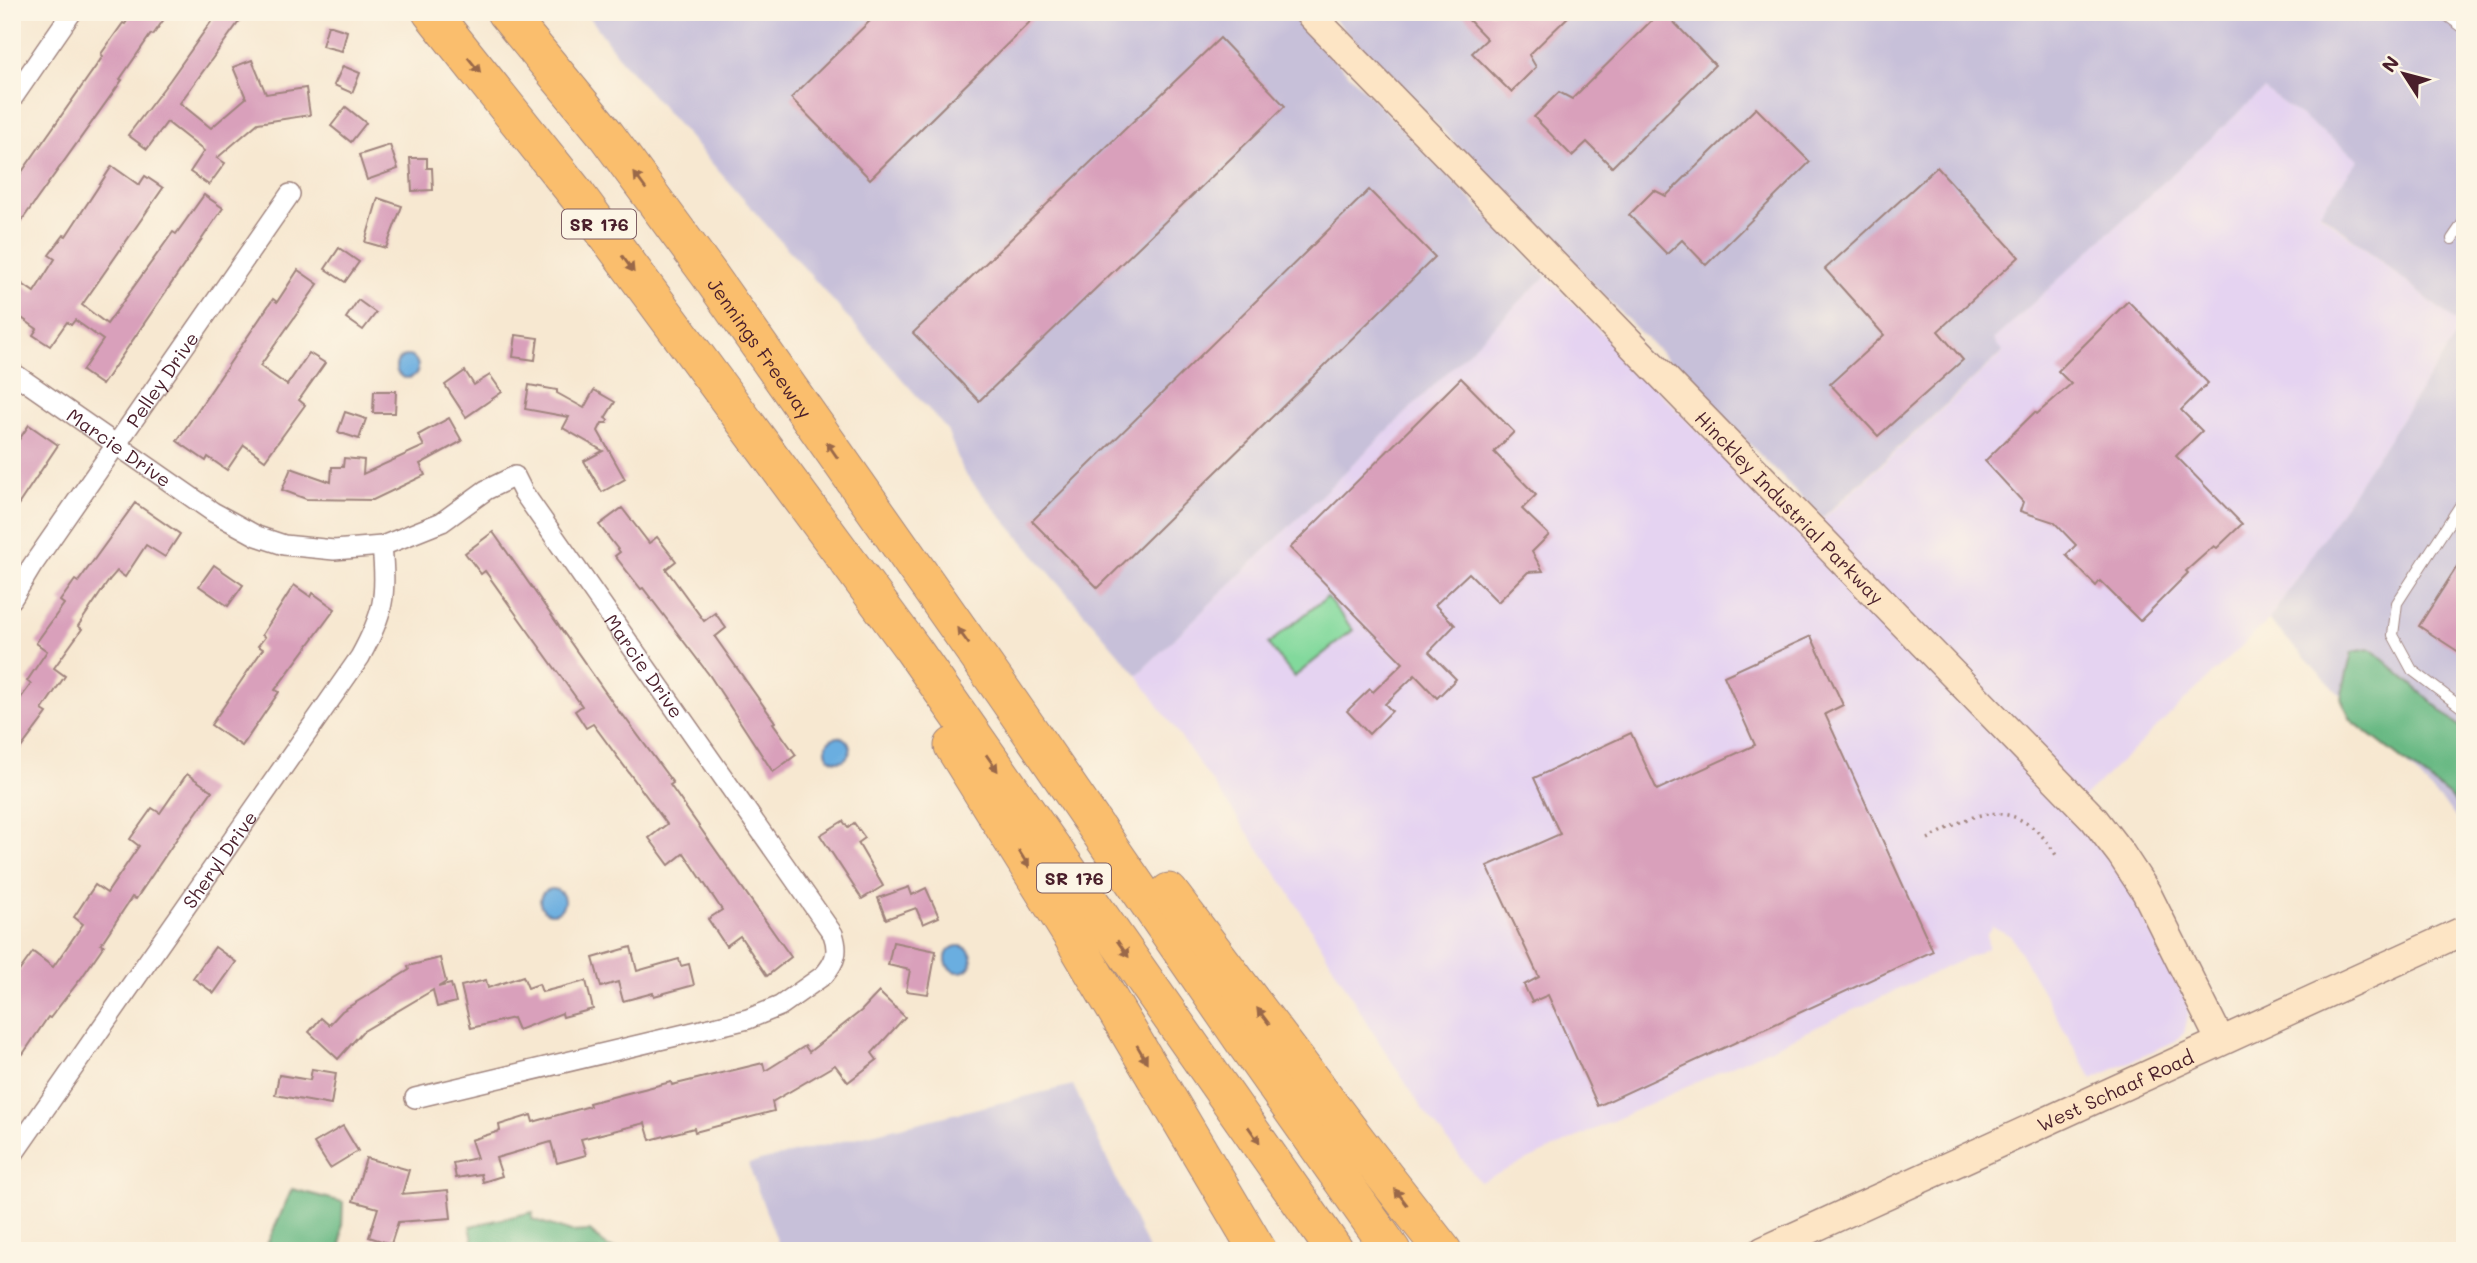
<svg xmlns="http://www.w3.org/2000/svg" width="2477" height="1263" font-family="Mali,sans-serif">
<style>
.built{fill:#e5d3f1}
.industrial{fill:#c7c0d9}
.green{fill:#82d99c;stroke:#667c64;stroke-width:2}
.forest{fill:#69b984;stroke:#5a6c58;stroke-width:2}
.water{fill:#6baee0;stroke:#5a6686;stroke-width:2}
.building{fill:#d9a0bb}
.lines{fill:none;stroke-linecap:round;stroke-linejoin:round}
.lane-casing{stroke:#a0847e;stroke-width:12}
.street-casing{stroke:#a0847e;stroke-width:22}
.secondary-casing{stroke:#a0847e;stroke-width:31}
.highway-casing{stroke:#a0847e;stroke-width:39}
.path{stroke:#a0847e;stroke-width:3.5;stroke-dasharray:2 5;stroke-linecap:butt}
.lane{stroke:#fff;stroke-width:10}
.street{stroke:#fff;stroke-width:19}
.secondary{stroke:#fde5c5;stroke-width:28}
.highway{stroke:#fabe6d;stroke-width:37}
.oneway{fill:#996749}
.labels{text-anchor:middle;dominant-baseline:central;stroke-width:7;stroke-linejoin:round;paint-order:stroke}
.shield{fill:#fcf5e5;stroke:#7f5f63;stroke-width:2}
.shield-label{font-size:18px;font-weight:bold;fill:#4a1f2b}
.street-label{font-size:19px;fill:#4a1f2b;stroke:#fcf5e5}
</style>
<rect width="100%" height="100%" fill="#fcf5e5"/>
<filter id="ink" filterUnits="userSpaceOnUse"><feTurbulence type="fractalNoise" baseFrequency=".0143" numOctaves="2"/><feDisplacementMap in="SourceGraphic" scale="14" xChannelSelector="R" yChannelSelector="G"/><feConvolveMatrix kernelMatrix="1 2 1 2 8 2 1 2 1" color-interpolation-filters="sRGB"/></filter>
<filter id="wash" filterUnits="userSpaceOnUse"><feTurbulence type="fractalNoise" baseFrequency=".00686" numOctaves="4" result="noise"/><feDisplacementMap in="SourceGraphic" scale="28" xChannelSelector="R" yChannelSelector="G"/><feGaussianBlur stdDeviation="1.57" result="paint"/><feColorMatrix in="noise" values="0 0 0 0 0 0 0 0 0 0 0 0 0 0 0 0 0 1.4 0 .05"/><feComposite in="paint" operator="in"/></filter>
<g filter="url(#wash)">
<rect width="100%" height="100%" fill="#f7e8d1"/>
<path class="built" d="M2264 89 2359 159 2320 213 2462 327 2269 620 2069 811 2103 852 2130 889 2187 1002 2189 1011 2184 1033 2175 1041 2092 1079 2011 936 1992 926 1987 934 1988 948 1480 1182 1423 1110 1369 1026 1288 890 1137 675 1546 276 1802 538 2003 353 1993 340Z"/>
<g class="industrial">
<path d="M586 12H1288L1546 276 1137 675 964 473 947 430 620 59Z"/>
<path d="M1327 12H2465V826L2269 620 2462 327 2320 212 2359 159 2264 89 1993 340 2003 352 1822 518Z"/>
<path d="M1073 1085 1149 1251H781L748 1164Z"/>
</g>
<path class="green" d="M1327 597 1353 630 1294 677 1268 644Z"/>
<g class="forest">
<path d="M2371 649 2465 731V813L2448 795 2351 720 2341 698 2352 652Z"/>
<path d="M292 1189 343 1202 341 1251H264Z"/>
<path d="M533 1212 532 1219 571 1232 590 1231 608 1247 626 1251H475L470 1226Z"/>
</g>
<g class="water">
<circle cx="407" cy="367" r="11"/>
<circle cx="838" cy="749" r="12"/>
<circle cx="552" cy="901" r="12"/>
<circle cx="959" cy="959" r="13"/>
</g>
<g id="blocks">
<g class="building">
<path d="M133 12H169L153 35 151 34 120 79 122 80 12 234V186L103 56 101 54 123 23 125 24Z"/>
<path d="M218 12H246L180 103 211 128 246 98 233 67 252 60 266 94 306 88 310 115 258 123 217 158 225 163 209 185 190 172 204 151 167 122 147 149 128 135 170 80Z"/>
<path d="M879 12H1040L870 179 791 98Z"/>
<path d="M1461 12H1573L1529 55 1536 67 1511 92 1472 53 1487 39Z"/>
<path d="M1660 12H1664L1715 65 1612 167 1587 142 1572 156 1534 117 1559 92 1572 99Z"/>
<path d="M328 25 347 31 342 51 322 46Z"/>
<path d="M1220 38 1285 106 979 401 913 333Z"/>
<path d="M343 66 360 73 352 93 334 85Z"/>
<path d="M346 107 366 123 351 142 331 126Z"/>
<path d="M1756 108 1810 162 1706 265 1682 240 1667 254 1629 215 1654 190 1666 196Z"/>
<path d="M390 145 398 169 367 180 359 155Z"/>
<path d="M410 158H427V168H432L433 190 412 191Z"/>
<path d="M112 166 139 185 145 176 163 188 82 305 107 324 173 232 176 234 204 195 223 208 102 385 82 371 103 340 75 320 71 325 67 322 50 346 33 335 37 329 12 311V277L34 292 55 259 49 255 64 235 66 236Z"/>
<path d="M1937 167 2019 257 1938 331 1963 360 1878 436 1830 384 1884 335 1825 269Z"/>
<path d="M1369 190 1435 257 1098 588 1032 521Z"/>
<path d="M378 198 402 206 386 248 365 242Z"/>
<path d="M339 248 359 262 345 282 325 269Z"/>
<path d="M298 270 318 284 260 366 287 385 309 353 325 363 299 400 305 405 265 460 244 445 227 470 208 457 206 461 177 441 273 299 277 302Z"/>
<path d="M358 300 376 313 363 330 346 318Z"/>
<path d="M2128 301 2208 383 2181 410 2202 431 2176 456 2242 524 2217 548 2214 546 2186 571 2188 573 2140 621 2100 581 2096 586 2066 555 2076 545 2054 522 2020 511 2023 502 1985 461 2035 412 2037 414 2071 384 2058 371Z"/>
<path d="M516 335 538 338 535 360 513 357Z"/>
<path d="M465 371 474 385 490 375 502 392 466 417 445 385Z"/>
<path d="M1461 378 1514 432 1494 452 1536 495 1522 509 1549 535 1532 552 1543 571 1528 572 1498 602 1469 573 1435 605 1455 625 1429 652 1456 679 1437 698 1415 675 1385 704 1392 711 1369 734 1347 711 1370 689 1373 692 1403 663 1290 548Z"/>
<path d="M529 385 557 390V393L584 408 594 390 615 402 605 418 608 420 607 423H602L598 431 625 479 602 492 584 461 603 451 563 428 569 417 525 409Z"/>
<path d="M374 391H396L395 413H373Z"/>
<path d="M345 412 366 419 359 439 338 432Z"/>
<path d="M449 418 462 441 420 464 425 475 373 500 306 499 282 490 291 468 331 482 332 467H343L344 458 364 460 363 474 424 446 418 435Z"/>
<path d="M29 425 58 445 12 514V450Z"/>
<path d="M135 503 180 534 165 557 146 545 125 577 117 571 110 579 78 626 82 629 54 668 65 676 42 710 47 713 12 760V710L31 684 27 681 47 651 36 643 64 604 60 601 75 580 78 582Z"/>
<path d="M622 508 649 543 657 537 676 561 666 569 704 621 715 613 726 628 715 637 775 722 773 723 796 755 773 772 710 676 643 588 641 589 615 556 620 552 599 525Z"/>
<path d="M493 532 622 716 623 715 673 783 670 785 791 957 767 976 740 936 726 946 708 919 722 910 684 853 669 865 649 838 667 824 593 724 586 728 575 711 582 706 485 571 481 574 465 553Z"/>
<path d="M2465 554V656L2419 626Z"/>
<path d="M214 565 243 585 228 606 199 586Z"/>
<path d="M294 585 311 597 313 593 335 609 275 690 279 692 242 746 211 725 263 649 258 646 265 637 262 635Z"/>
<path d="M1811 636 1843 705 1825 714 1933 951 1598 1106 1548 995 1532 1002 1524 985 1539 977 1487 866 1560 834 1534 778 1631 733 1657 790 1755 745 1724 676Z"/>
<path d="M187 774 212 791 189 823 188 822 136 899 132 897 101 944 104 945 82 977 50 1018 48 1017 23 1054 12 1047V981L33 952 53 967 83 924 74 917 95 885 107 893 139 846 130 839 152 808 160 813Z"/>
<path d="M843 821 848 828 854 823 865 838 858 843 883 886 862 899 820 835Z"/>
<path d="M909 887 912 895 926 888 939 917 923 924 916 908 886 919 878 898Z"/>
<path d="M893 942 936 951 928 994 906 991 910 970 888 965Z"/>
<path d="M215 947 236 962 214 993 193 978Z"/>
<path d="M631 947 637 971 679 959 681 966 689 964 694 985 654 996 653 993 623 1001 618 982 601 987 593 958Z"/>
<path d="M440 958 446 982 438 987 451 984 456 1002 437 1007 433 990 362 1032 338 1059 309 1032 321 1018 329 1025 342 1011 409 970 408 966Z"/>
<path d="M523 976 528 988 539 984 542 992 586 981 593 1009 563 1017 562 1013 518 1030 513 1018 471 1028 461 986 486 980 488 988Z"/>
<path d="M879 992 905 1017 872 1053 877 1060 848 1082 835 1065 772 1102 774 1111 695 1132 694 1128 650 1140 645 1123 581 1139 586 1155 557 1163 551 1142 496 1158 502 1176 483 1182 481 1174 456 1178 453 1163 477 1158 471 1140 500 1131 499 1125 531 1115 533 1122 590 1106 589 1103 671 1082 672 1085 763 1063 765 1071 805 1046 809 1052 861 1011Z"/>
<path d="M312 1069 336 1073 331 1105 275 1095 279 1075 310 1080Z"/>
<path d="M343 1126 358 1151 330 1168 314 1143Z"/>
<path d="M366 1158 409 1170 402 1194 448 1190 451 1218 398 1222 391 1244 369 1237 378 1208 353 1201Z"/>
</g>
</g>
</g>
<g filter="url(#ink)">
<use href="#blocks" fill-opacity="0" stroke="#a0847e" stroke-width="2"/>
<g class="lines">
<defs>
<g id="lane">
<path d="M2442 12 2465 29"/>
<path d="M2452 239 2465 220"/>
<path d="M2465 498 2397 603 2393 635 2412 670 2465 710"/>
</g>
<g id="street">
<path d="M12 99 72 12"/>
<path id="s1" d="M12 372 213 512 257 536 284 545 334 550 382 546 442 522 486 490 515 476 523 492 833 934C839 951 836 961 824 975L780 1006 748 1019 415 1098"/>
<path id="s2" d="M12 599 32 566 290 194"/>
<path id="s3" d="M12 1156 360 657C384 613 387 596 382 546"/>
</g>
<g id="secondary">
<path id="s4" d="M1308 12 2094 819 2121 854 2146 892 2220 1040"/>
<path id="s5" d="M1763 1251 2465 930"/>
</g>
<g id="highway">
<path d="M431 12 577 195 912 648 1335 1251"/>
<path id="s6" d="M505 12 604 132 708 273 1003 692 1242 1039 1392 1251"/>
<path d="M953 746 1073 938 1258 1251"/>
<path d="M1169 892 1358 1142 1443 1251"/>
</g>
</defs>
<use href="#lane" class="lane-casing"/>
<use href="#street" class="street-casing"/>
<use href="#secondary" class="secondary-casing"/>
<use href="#highway" class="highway-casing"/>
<path class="path" d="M1928 839C1944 831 1960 820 1977 816 2013 806 2041 828 2057 857"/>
<use href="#lane" class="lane"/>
<use href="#street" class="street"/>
<use href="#secondary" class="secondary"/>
<use href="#highway" class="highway"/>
</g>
<defs><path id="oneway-solid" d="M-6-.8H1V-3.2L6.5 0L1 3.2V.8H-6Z" transform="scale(1.75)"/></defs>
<g class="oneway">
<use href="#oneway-solid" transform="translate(474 65) rotate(51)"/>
<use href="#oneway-solid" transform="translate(640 181) rotate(-126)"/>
<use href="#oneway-solid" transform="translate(628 264) rotate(54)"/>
<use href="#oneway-solid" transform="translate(832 450) rotate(-125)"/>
<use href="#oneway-solid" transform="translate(963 636) rotate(-126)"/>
<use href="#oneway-solid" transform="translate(992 763) rotate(55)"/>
<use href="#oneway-solid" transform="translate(1024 859) rotate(58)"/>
<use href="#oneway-solid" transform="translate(1123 949) rotate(55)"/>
<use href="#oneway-solid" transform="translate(1263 1016) rotate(-127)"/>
<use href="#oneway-solid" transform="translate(1142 1054) rotate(60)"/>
<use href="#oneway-solid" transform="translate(1254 1135) rotate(55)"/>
<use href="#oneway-solid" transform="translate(1401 1197) rotate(-128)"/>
</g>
</g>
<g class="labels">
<g class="shield">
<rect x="562" y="209.5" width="74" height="29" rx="5"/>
<rect x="1037" y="863.5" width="74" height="29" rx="5"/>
</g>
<g class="shield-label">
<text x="599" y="224">SR 176</text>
<text x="1074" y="878">SR 176</text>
</g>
<g class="street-label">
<text stroke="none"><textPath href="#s6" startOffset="422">Jennings Freeway</textPath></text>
<text stroke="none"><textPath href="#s2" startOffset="266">Pelley Drive</textPath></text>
<text stroke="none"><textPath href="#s1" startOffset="131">Marcie Drive</textPath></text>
<text stroke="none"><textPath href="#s4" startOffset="691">Hinckley Industrial Parkway</textPath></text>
<text stroke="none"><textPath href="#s1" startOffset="803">Marcie Drive</textPath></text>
<text stroke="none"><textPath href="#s3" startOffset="362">Sheryl Drive</textPath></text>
<text stroke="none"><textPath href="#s5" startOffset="387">West Schaaf Road</textPath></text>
</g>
</g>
<rect width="2477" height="1263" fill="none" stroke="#fcf5e5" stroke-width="42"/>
<g transform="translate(2404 74) rotate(306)" stroke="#fcf5e5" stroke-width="5" paint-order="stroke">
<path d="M0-5L12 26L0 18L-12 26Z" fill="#4a1f2b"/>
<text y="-10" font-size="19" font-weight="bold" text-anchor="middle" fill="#4a1f2b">N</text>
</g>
</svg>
